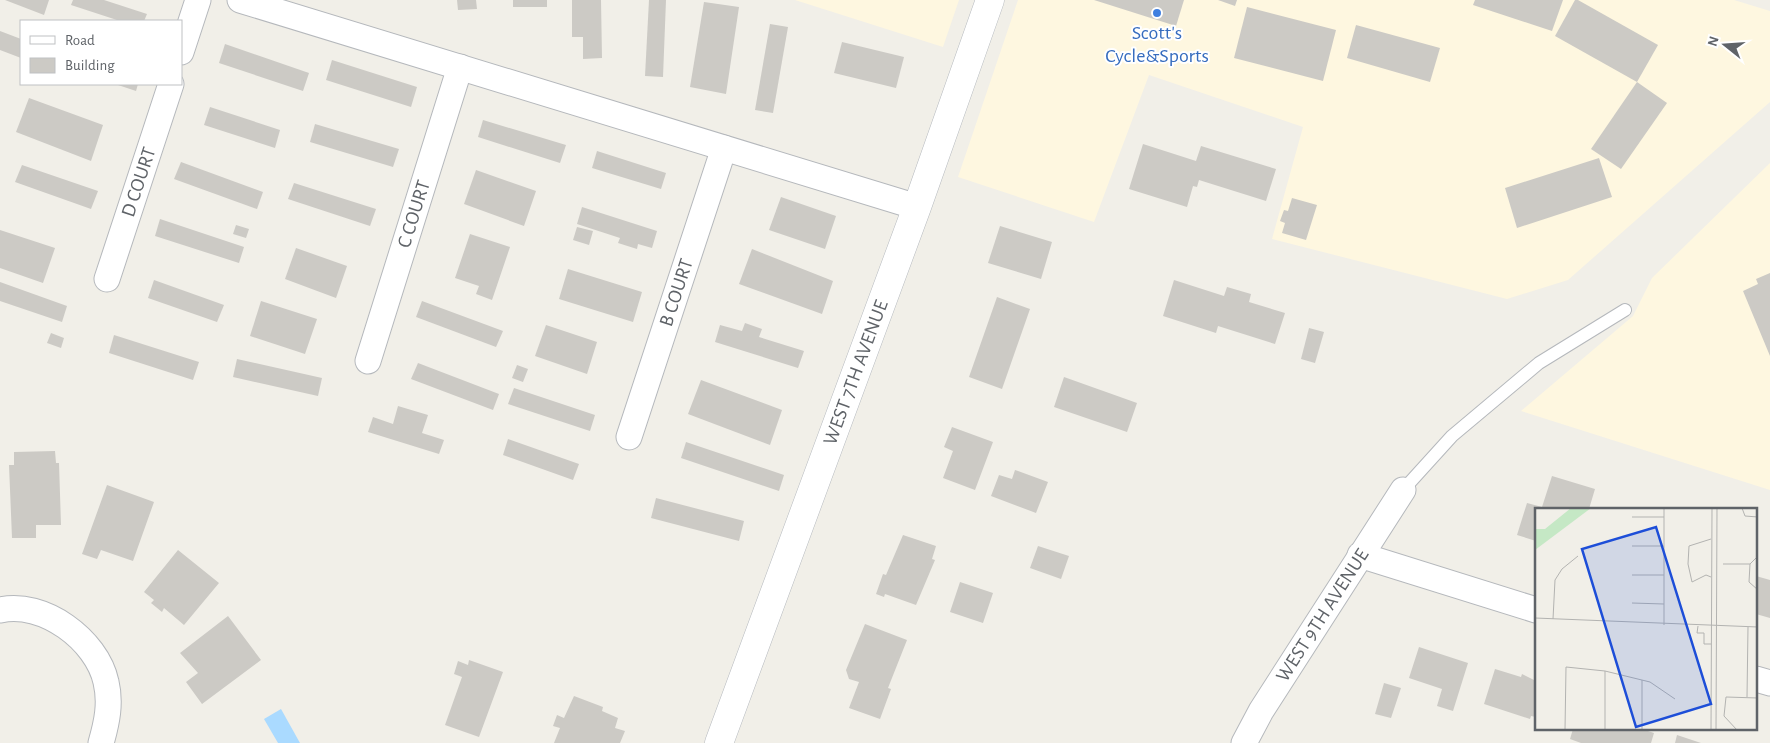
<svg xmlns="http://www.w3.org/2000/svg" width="1770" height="743" font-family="'Alegreya Sans',sans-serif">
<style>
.commercial{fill:#fef7e0}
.water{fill:#aadaff}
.building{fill:#cccac5}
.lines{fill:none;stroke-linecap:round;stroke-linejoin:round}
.lane-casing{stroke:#b5b8bc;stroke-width:14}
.street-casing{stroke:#b5b8bc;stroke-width:27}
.secondary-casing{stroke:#b6babf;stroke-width:29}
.lane{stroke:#fff;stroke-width:12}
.street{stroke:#fff;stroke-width:25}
.secondary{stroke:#fff;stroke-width:28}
.shop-dot{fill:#3f7fe0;stroke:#fff;stroke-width:2}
.labels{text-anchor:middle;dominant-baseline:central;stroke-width:4;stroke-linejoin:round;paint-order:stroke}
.shop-label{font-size:20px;fill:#366cbe;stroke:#fff}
.street-label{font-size:20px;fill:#5f6368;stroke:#fff}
.inset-road{fill:none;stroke:#b3b3b1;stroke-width:1}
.view{fill:#1d4ed8;fill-opacity:0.15;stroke:#1d4ed8;stroke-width:2.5}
.inset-edge{fill:none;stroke:#5f6368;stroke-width:2.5}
</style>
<rect width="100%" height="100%" fill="#f1efe8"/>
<g class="commercial">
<path d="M795 0H959L943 47Z"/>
<path d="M1018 0H1734L1770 11V102L1568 280 1507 299 1272 239 1303 127 1149 75 1094 222 958 177Z"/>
<path d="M1770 163V490L1521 411 1633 316 1652 278Z"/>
</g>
<path class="water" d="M281 709 300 743H278L264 719Z"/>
<g class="building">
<path d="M5 0H49L44 15Z"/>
<path d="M73 0H104L147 14 144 21H120L71 5Z"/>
<path d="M457 0H476L477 9 458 10Z"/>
<rect x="513" y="0" width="34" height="7"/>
<path d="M572 0H601L602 58 583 59V37H572Z"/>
<path d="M649 0H666L663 77 645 76Z"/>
<path d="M1094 0H1184L1176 26Z"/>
<path d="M1218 0H1237L1235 6Z"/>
<path d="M1475 0H1563L1552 31 1473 5Z"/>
<path d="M1575 0H1578L1658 45 1637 82 1555 36Z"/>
<path d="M704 2 739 7 726 94 690 87Z"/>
<path d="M1247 7 1336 30 1323 81 1234 58Z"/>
<path d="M770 24 788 27 773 113 755 110Z"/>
<path d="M1356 25 1440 48 1430 82 1347 58Z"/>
<path d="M0 31 21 39V58L0 50Z"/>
<path d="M842 42 904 57 896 88 834 73Z"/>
<path d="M225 44 309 73 303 91 219 63Z"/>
<path d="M332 60 417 87 411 107 326 80Z"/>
<path d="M1637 82 1667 103 1621 169 1591 149Z"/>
<path d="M115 84H138L136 91Z"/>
<path d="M29 98 103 125 91 161 16 132Z"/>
<path d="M210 107 280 130 275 148 204 125Z"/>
<path d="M483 120 566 145 560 163 478 137Z"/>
<path d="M315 124 399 149 393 167 310 142Z"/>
<path d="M1143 144 1196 161 1201 146 1276 169 1266 201 1199 180 1197 187 1193 186 1187 207 1129 189Z"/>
<path d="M597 151 666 173 661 189 592 168Z"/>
<path d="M1599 158 1612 197 1517 228 1505 188Z"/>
<path d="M181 162 263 192 257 209 174 179Z"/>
<path d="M22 165 98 191 91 209 15 182Z"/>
<path d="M476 170 536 191 524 226 464 204Z"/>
<path d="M294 183 376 209 370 226 288 199Z"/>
<path d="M781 197 836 216 825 249 769 230Z"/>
<path d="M1292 198 1317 205 1306 240 1282 233 1285 223 1280 221 1284 210 1288 211Z"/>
<path d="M582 207 657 231 652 248 638 244 637 249 618 243 620 238 577 224Z"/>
<path d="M160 219 244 247 239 263 155 236Z"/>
<path d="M236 225 249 229 246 238 233 234Z"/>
<path d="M1000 226 1052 242 1041 279 988 263Z"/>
<path d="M577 227 593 231 589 245 573 240Z"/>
<path d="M0 230 55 248 43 283 0 268Z"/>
<path d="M470 234 510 247 492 300 476 294 479 286 455 278Z"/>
<path d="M296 248 347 266 336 298 285 279Z"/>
<path d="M752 249 833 281 822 314 739 284Z"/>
<path d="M568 269 642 292 633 322 559 299Z"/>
<path d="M1770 273V356L1743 291 1758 284 1756 279Z"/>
<path d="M154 280 224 305 217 322 148 298Z"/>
<path d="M1174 280 1224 296 1227 287 1251 294 1249 302 1285 313 1275 344 1218 326 1216 333 1163 316Z"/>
<path d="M0 282 67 306 62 322 0 301Z"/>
<path d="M997 297 1030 309 1002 389 969 377Z"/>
<path d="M261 301 317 319 305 354 250 336Z"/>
<path d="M422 301 503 331 496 347 416 317Z"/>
<path d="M745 323 762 329 759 337 804 351 798 368 715 342 720 325 742 331Z"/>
<path d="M546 325 597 342 587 374 535 356Z"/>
<path d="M1309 328 1324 332 1315 363 1301 359Z"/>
<path d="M51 333 64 338 61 348 47 343Z"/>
<path d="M114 335 199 362 193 380 109 353Z"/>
<path d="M237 359 322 378 318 396 233 377Z"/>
<path d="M418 363 499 394 493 410 411 379Z"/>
<path d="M517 365 528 369 523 382 512 378Z"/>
<path d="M1064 377 1137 403 1127 432 1054 407Z"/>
<path d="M701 380 782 410 770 445 688 414Z"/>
<path d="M514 388 595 415 590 431 508 404Z"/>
<path d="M398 406 428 415 422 433 444 440 439 454 368 432 373 417 393 424Z"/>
<path d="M952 427 993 442 975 490 943 478 953 451 944 447Z"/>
<path d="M508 439 579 464 573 480 503 455Z"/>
<path d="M686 442 784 475 779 491 681 458Z"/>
<path d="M55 451 56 463H59L61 525H36V538H12L9 465H14V452Z"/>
<path d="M1015 470 1048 482 1036 513 991 496 999 475 1012 479Z"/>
<path d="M1552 476 1595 489 1589 509H1536V541L1517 535 1527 503 1542 507Z"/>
<path d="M107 485 154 502 133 561 101 550 97 559 82 554Z"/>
<path d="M656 498 744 521 739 541 651 518Z"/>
<path d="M903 535 936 546 932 559 935 560 916 605 885 594 884 597 876 594 883 574 886 575Z"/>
<path d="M1038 546 1069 556 1061 579 1030 568Z"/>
<path d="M178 550 219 583 184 625 164 608 162 612 151 603 154 600 144 592Z"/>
<path d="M1756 576 1770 580V618L1756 614Z"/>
<path d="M960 582 993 593 983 623 950 612Z"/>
<path d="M228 616 261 660 202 704 186 682 198 673 180 653Z"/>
<path d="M865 624 907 640 888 688 891 689 880 719 849 708 859 682 849 679 846 670Z"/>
<path d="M1419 647 1468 663 1453 711 1437 706 1442 689 1409 678Z"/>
<path d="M469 660 503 672 479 737 445 725 462 677 454 674 458 661 468 665Z"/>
<path d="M1495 669 1521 677 1522 674 1536 681V717L1531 716 1530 719 1484 704Z"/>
<path d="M1384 683 1401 688 1391 718 1375 714Z"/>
<path d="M574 696 603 707 602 711 618 718 615 728 625 731 620 743H554L560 728 553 726 557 715 564 718Z"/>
<path d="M1573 729H1642L1654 733 1651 743H1581L1570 739Z"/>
<path d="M1677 735 1701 743H1675Z"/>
</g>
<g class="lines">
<defs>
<path id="lane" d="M1403 490 1452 436 1539 363 1625 310"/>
<g id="street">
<path d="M240 0 917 207"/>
<path d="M181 52 198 0"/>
<path id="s1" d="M107 279 171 84"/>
<path id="s2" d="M368 361 460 67"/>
<path id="s3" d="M629 437 724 148"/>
<path d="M1360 555 1536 610"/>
<path d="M0 610C43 600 97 640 106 682 111 703 107 722 101 743"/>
<path d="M1756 679 1770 683"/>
<path id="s4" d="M1244 743 1261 711 1403 490"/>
</g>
<g id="secondary">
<path id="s5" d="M719 743 917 207 990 0"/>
</g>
</defs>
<use href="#lane" class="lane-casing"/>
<use href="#street" class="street-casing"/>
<use href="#secondary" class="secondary-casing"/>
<use href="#lane" class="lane"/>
<use href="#street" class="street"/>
<use href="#secondary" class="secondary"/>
</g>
<circle class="shop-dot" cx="1157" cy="13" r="5"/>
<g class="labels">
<g class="shop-label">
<text x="1157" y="33">Scott's<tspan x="1157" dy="23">Cycle&amp;Sports</tspan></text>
</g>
<g class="street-label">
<text stroke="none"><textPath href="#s1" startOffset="102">D COURT</textPath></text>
<text stroke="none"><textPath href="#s2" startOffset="154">C COURT</textPath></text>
<text stroke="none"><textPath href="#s3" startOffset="152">B COURT</textPath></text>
<text stroke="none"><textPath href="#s5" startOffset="395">WEST 7TH AVENUE</textPath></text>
<text stroke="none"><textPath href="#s4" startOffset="150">WEST 9TH AVENUE</textPath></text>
</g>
</g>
<g transform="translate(1535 508)">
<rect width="222" height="222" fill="#f1efe8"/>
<path d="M36 0H56L0 42V21H10Z" fill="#c5e8c5"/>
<path class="inset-road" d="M207 0 210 8 223 9M97 9H129M176 31 154 38 153 56 157 74 171 67 176 69M97 38H129M188 56H215L223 48M215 56 214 74 223 82M97 67H129M97 95 129 96M0 110 223 119M18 111 20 72 27 61 43 48M129 117V0M163 118 162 125H169V136H176M212 189 213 119M30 222 31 159 70 163 115 174 140 191M70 222V163M107 222V172M176 222 177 0M181 222 182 0M202 222 189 208 191 189 223 190"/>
<path class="view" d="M121 19 176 196 101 219 47 41Z"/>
<rect width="222" height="222" class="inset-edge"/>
</g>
<rect x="20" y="20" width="162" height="65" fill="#ffffff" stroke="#bfc1c3"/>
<rect x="30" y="36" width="25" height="8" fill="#ffffff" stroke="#bfc1c3"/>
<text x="65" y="45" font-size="15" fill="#5f6368">Road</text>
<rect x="30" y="58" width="25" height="15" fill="#cccac5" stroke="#bfc1c3"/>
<text x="65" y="70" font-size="15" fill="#5f6368">Building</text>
<g transform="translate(1725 45) rotate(287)" stroke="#ffffff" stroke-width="4" paint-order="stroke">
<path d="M0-4L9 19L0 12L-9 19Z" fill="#5f6368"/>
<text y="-8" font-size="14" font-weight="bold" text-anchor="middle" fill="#5f6368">N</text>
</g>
</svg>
